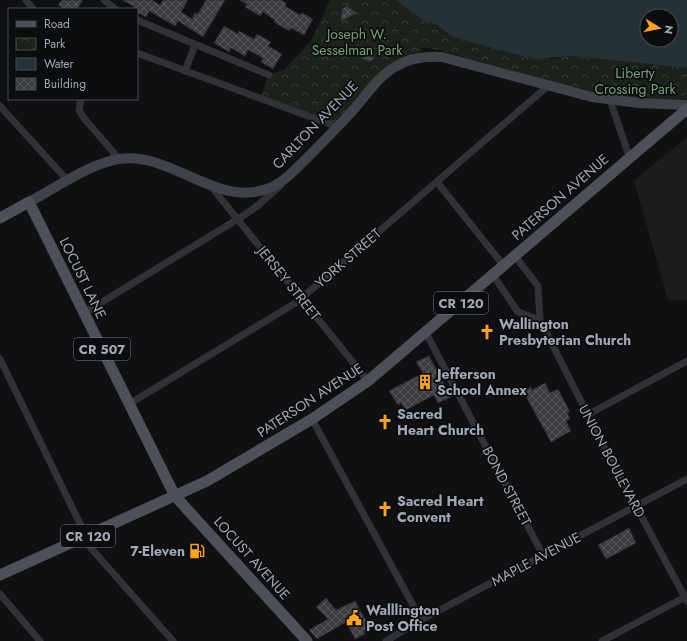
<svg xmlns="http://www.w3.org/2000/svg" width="687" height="641" font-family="Jost,sans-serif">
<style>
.built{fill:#1c1c1f}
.park{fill:url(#park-crowns)}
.water{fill:#263037;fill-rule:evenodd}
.building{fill:url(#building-cross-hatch);stroke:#2a2a2e}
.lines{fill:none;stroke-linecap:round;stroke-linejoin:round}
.street{stroke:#313237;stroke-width:7}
.secondary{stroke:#3f4248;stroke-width:10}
.primary{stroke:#4d5057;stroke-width:11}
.labels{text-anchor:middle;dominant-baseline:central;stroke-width:3.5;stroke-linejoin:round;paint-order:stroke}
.shield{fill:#0b0c0d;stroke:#737982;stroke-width:1}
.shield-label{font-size:13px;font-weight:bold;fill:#a0a8b4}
.park-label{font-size:14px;fill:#75a275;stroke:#0b0c0d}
.street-label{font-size:14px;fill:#a0a8b4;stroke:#0b0c0d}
.poi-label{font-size:14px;font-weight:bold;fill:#a0a8b4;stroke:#0b0c0d;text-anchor:start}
</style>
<defs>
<pattern id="park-crowns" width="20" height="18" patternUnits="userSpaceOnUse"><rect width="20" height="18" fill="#1a221b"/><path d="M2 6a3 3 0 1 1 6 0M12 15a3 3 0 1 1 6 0" fill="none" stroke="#383f3a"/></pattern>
<pattern id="building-cross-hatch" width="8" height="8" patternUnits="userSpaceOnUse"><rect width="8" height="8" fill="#3c3e42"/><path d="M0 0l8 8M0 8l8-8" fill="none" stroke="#55575b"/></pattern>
</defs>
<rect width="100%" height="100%" fill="#101012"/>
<path class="built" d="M687 137V300H668L634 181Z"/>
<path class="park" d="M330 0H395L423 20 437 25 453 37 550 59 571 56 687 68V99L655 100 645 97 643 99 620 97 546 82 511 70 435 49 423 48 418 58 395 67 338 127 260 98 269 75 284 70 311 41Z"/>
<path class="water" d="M395 0H687V68L571 56 534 59 453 37 437 25 423 20ZM647 16H671V40H647Z"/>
<g class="building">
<path d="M62 0H83L77 9H65L58 5Z"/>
<path d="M122 0H152L160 5 163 0H188L181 12 192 19 195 13 198 14 206 0H225L203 37 178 21 175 26 149 11 146 17 137 12V9H133L135 7Z"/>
<path d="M239 0H281L286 3 285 6 300 15 302 13 313 19 304 35 291 28 289 31 274 22 275 20 263 12 260 16 245 7 247 4Z"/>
<path d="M347 6 357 13 341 21 342 9Z"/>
<path d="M224 26 238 34 239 31 254 39 257 34 271 42 268 46 282 54 273 69 261 62 263 58 248 50 245 56 231 48 229 52 214 43Z"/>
<path d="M369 50 374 53V59L369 62 363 59 364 52Z"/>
<path d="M429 356 451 397 438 403 434 395 406 410 401 403 398 405 389 391 423 373 416 362Z"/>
<path d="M545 383 550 393 558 389 570 412 567 413 570 419 566 421 571 431 551 442 523 391 531 387 532 390Z"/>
<path d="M629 528 636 543 606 559 598 545Z"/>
<path d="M326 598 336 610 355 601 370 628 364 631 365 634 355 639 346 622 317 639 309 630 328 619 316 607Z"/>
</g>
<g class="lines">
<g class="street">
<path d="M26 0 33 9"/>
<path d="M104 0 115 9"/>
<path d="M137 20 269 75"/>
<path d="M137 53 338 127"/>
<path d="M185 71 195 45"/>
<path d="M81 99 79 110 84 118 119 159"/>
<path d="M610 100 629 156"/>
<path d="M0 106 68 181"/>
<path d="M437 182 504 266"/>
<path d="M210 185 368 381"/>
<path d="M515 256 538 286 540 320 605 449 687 601"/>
<path d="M493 275 518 312 540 320"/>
<path d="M84 313 238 219 256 207 281 185"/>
<path d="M426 333 543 555"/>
<path d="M0 359 86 536"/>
<path d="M129 404 297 302 548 86"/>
<path d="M587 415 687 361"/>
<path d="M312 419 421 620"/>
<path d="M82 538 173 641"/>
<path d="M0 594 40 641"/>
<path d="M386 641 421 620 687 479"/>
<path d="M602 641 687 596"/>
</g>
<path class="secondary" d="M29 202C54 189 91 163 119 159 173 151 218 211 272 187 285 181 295 170 305 160 322 143 339 126 355 108 367 94 379 76 395 67 409 58 425 56 442 57L592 97 639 103 687 105"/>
<g class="primary">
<path d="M0 218 29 202 175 496 307 641"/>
<path d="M0 575 207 481 312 419 368 381 687 109"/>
</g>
</g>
<defs>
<symbol id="church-bare" viewBox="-9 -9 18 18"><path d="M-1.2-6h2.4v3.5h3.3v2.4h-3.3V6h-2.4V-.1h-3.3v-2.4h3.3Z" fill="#ffa31b" stroke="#0b0c0d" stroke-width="2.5" paint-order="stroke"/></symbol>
<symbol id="building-bare" viewBox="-9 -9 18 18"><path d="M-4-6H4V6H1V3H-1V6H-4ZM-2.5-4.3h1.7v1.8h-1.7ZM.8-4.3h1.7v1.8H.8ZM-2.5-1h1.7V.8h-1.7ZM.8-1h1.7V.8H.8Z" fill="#ffa31b" stroke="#0b0c0d" stroke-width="2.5" paint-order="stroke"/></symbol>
<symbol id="fuel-bare" viewBox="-9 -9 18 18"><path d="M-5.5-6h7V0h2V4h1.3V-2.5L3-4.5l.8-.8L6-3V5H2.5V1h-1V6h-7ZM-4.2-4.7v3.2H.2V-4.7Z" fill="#ffa31b" stroke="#0b0c0d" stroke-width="2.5" paint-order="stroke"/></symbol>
<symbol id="civic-bare" viewBox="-9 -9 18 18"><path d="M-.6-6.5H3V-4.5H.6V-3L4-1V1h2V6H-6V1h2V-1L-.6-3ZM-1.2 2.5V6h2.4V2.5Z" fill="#ffa31b" stroke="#0b0c0d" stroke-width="2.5" paint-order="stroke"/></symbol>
</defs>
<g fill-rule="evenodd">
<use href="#church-bare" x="476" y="321" width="22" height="22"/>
<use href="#building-bare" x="414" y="371" width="22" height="22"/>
<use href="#church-bare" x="374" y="411" width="22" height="22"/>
<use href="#church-bare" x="374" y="498" width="22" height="22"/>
<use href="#fuel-bare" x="186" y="540" width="22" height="22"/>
<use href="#civic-bare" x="343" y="607" width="22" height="22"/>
</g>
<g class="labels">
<g class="shield">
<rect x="434" y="292" width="54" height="22" rx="3"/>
<rect x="74" y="338" width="56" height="22" rx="3"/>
<rect x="61" y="525" width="54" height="22" rx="3"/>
</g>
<g class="shield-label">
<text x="461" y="303">CR 120</text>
<text x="102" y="349">CR 507</text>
<text x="88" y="536">CR 120</text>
</g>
<g class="park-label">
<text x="357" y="34">Joseph W.<tspan x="357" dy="16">Sesselman Park</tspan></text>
<text x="635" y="73">Liberty<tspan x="635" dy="16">Crossing Park</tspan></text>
</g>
<g class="street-label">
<text transform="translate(315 125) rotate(-46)">CARLTON AVENUE</text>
<text transform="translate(560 197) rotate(-41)">PATERSON AVENUE</text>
<text transform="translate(348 258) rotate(-41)">YORK STREET</text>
<text transform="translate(83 278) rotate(64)">LOCUST LANE</text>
<text transform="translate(289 283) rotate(51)">JERSEY STREET</text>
<text transform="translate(310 400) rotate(-33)">PATERSON AVENUE</text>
<text transform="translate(612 461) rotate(62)">UNION BOULEVARD</text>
<text transform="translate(507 486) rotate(62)">BOND STREET</text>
<text transform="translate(252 558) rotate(48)">LOCUST AVENUE</text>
<text transform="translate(536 559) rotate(-28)">MAPLE AVENUE</text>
</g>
<g class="poi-label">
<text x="499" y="324">Wallington<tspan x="499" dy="16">Presbyterian Church</tspan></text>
<text x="437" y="374">Jefferson<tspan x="437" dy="16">School Annex</tspan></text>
<text x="397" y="414">Sacred<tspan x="397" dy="16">Heart Church</tspan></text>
<text x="397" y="501">Sacred Heart<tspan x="397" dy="16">Convent</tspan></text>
<text x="185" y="551" text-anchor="end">7-Eleven</text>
<text x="366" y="610">Walllington<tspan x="366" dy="16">Post Office</tspan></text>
</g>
</g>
<rect x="8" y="8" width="130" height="92" fill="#0b0c0d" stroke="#474a50"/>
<rect x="16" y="21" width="20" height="6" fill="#4d5057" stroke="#474a50"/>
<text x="44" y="28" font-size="12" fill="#a0a8b4">Road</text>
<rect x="16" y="38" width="20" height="12" fill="url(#park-crowns)" stroke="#474a50"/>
<text x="44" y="48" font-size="12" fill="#a0a8b4">Park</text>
<rect x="16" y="58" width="20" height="12" fill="#263037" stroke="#474a50"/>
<text x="44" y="68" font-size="12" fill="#a0a8b4">Water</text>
<rect x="16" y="78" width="20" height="12" fill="url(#building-cross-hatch)" stroke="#474a50"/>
<text x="44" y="88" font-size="12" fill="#a0a8b4">Building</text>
<g transform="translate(659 28) rotate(100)"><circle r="19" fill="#0b0c0d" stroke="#474a50"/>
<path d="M0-3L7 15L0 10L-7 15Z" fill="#ffa31b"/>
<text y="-6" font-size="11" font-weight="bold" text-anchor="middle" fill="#a0a8b4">N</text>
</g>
</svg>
